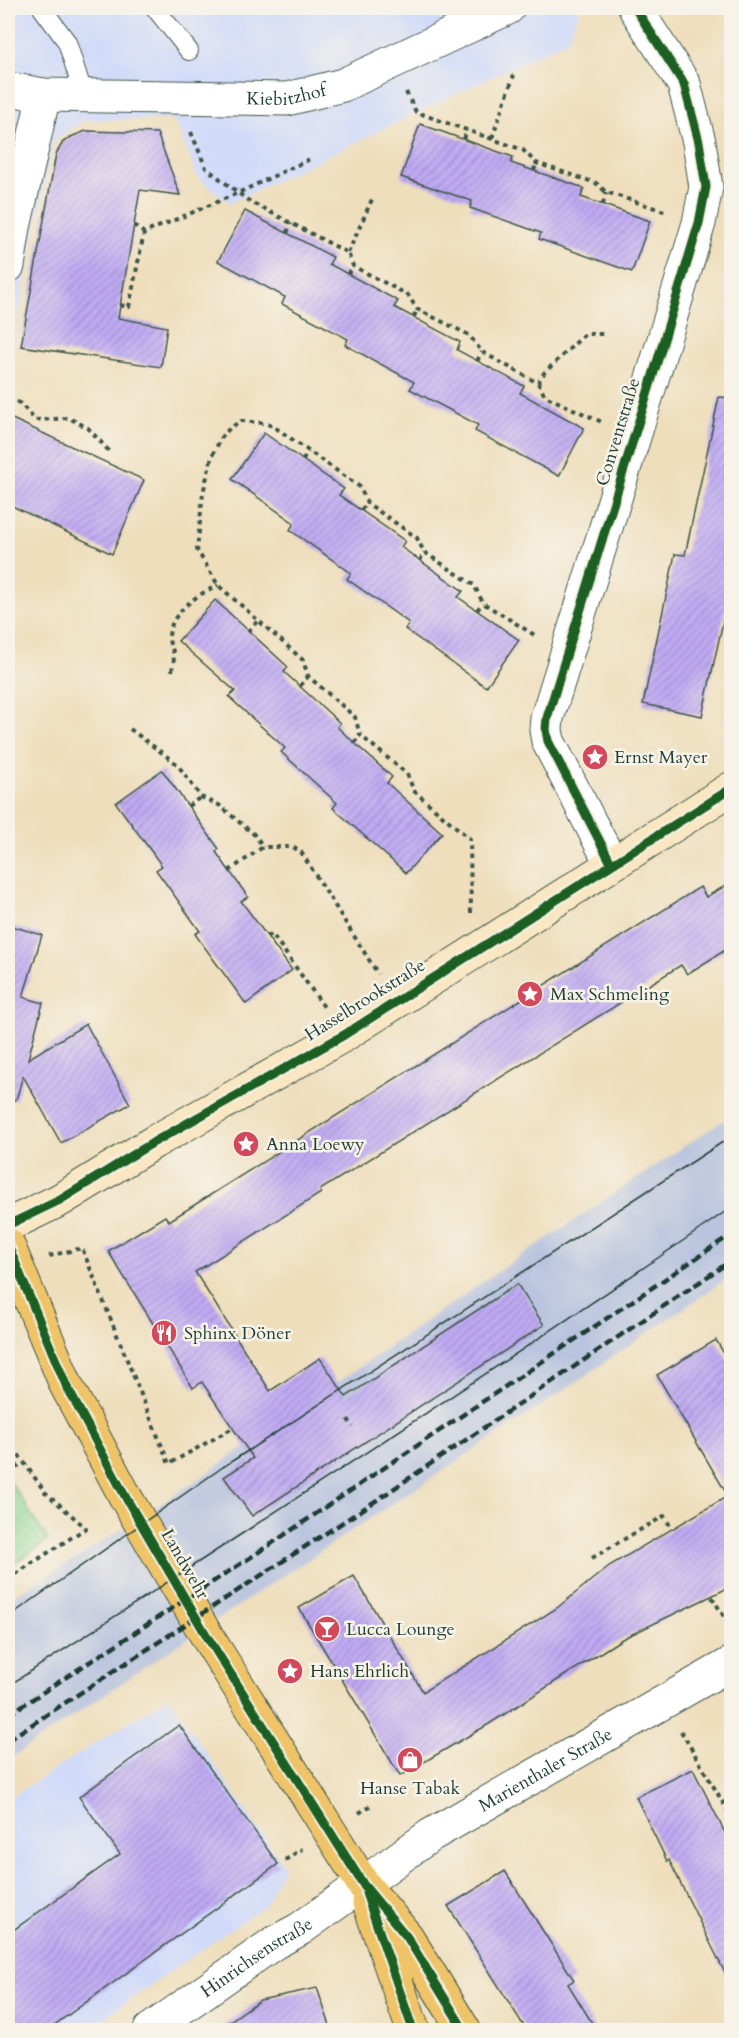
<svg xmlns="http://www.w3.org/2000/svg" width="739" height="2038" font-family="Cardo,serif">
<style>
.built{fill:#d0daf9}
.railway{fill:#bac4de}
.grass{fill:url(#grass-dots);stroke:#568a64;stroke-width:1.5}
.building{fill:url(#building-hatch)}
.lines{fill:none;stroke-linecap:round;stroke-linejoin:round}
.lane-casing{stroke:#3e5548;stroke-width:20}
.street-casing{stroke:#3e5548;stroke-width:35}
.secondary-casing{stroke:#3e5548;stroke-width:35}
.primary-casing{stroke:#3e5548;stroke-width:35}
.path{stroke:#3e5548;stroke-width:4;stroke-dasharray:4.5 4.5;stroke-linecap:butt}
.lane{stroke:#fff;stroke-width:18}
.street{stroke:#fff;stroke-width:33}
.secondary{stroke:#f9e7c3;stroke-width:33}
.primary{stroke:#efc469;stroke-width:33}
.tram{stroke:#1f3d34;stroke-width:1.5}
.rail{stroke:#1f3d34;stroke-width:4.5;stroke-dasharray:9 4.5;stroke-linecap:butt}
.cycleway-casing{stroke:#f7f3e8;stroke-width:13}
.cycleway{stroke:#1b5e20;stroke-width:9}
.labels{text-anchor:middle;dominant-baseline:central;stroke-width:5;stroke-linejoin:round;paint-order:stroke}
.street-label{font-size:18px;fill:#1f3d34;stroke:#f7f3e8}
.poi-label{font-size:18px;fill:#1f3d34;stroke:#f7f3e8;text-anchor:start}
</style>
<defs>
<pattern id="grass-dots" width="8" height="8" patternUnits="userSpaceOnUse" patternTransform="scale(1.5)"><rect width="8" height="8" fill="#8ed793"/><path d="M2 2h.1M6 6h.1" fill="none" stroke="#7ab97f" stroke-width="1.8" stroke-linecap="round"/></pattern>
<pattern id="building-hatch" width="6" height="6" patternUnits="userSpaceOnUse" patternTransform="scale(1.5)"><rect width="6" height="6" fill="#c0abf4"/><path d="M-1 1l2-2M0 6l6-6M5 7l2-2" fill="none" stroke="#9b8cc6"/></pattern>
</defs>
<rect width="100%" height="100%" fill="#f7f3e8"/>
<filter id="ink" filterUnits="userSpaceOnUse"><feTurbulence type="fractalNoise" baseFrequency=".0167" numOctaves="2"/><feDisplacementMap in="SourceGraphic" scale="12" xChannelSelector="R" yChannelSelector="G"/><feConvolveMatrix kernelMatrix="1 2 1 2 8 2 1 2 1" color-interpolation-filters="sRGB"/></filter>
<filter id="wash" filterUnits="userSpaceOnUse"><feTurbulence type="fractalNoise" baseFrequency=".008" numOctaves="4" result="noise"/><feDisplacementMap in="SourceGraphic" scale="24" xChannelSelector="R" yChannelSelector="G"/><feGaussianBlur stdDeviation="1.35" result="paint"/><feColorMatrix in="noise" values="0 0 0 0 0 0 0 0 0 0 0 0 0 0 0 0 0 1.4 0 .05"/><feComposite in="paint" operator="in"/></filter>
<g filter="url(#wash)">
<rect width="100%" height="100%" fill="#eedebc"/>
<g class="built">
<path d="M8 8H580L568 40 230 203 198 178 174 119 84 120 53 141 12 349H8Z"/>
<path d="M168 1697 284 1866 264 1906 87 2030H8V1799Z"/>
</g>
<path class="railway" d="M731 1115V1276L545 1403 148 1665 8 1760V1599L87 1552 197 1480 471 1290Z"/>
<path class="grass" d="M11 1483 48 1540 8 1568V1486Z"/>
<g id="blocks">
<g class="building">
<path d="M420 124 513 157 511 163 584 188 581 197 650 221 632 272 539 239 541 233 470 208 472 201 401 177Z"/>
<path d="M86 131 157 133 180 195 140 190 118 318 167 327 161 367 21 346 56 154 63 142 73 136Z"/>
<path d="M245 211 333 257 329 264 398 301 394 307 460 342 457 350 524 386 520 393 584 428 559 476 475 431 478 425 410 389 414 382 345 345 348 339 282 304 285 297 218 261Z"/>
<path d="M719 397 732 398V581L702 716 643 704 675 554 685 555Z"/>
<path d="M8 417 144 480 112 554 8 504Z"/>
<path d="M264 433 344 489 339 495 405 541 401 547 463 591 458 597 519 640 486 687 405 629 409 623 347 579 351 573 290 530 294 523 232 479Z"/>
<path d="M215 600 288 667 284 672 340 723 337 727 392 777 387 783 442 833 406 873 333 808 337 803 281 752 285 748 229 697 235 691 178 641Z"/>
<path d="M162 770 219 849 216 852 248 897 241 901 292 970 246 1004 195 934 200 931 156 870 162 866 116 803Z"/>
<path d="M732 882V946L687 974 681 965 320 1190 321 1193 195 1272 270 1391 320 1358 346 1397 517 1284 544 1325 252 1516 224 1477 253 1458 202 1382 193 1388 108 1251 165 1216 169 1221 700 887 706 897Z"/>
<path d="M8 925 42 935 23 997 43 1003 28 1059 86 1024 130 1104 61 1143 23 1076 16 1100 8 1099Z"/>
<path d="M716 1340 732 1367V1586L622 1639 489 1724 400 1776 299 1608 354 1576 423 1692 557 1608 609 1566 728 1496 657 1375Z"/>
<path d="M179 1725 278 1864 46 2031H8V1934L120 1854 79 1797Z"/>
<path d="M693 1769 732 1847V1987L669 1860 667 1861 636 1797Z"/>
<path d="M505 1871 574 1980 568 1984 597 2031H527L448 1906Z"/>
<path d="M317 1988 332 2031H216L260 2000Z"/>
</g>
</g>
</g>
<g filter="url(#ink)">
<use href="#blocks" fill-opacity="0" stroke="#3e5548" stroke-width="1.5"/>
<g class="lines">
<defs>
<g id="lane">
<path d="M42 8 67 42 84 96"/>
<path d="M155 8 189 51"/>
</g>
<g id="street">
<path id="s1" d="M8 89 44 95 287 99 343 85 508 8"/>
<path d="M8 266 14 227 44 95"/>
<path d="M611 863 548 741 546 730 547 718 659 356 699 223 706 187 699 142 684 84 635 8"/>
<path id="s2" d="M150 2030 274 1943 300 1929 431 1835 732 1663"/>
</g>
<path id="secondary" d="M8 1225 60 1200 154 1142 344 1035 732 788"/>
<g id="primary">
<path d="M8 1245 66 1385 126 1498 208 1638 363 1884 407 1937 464 2030"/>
<path d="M369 1903 413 2030"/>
</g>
</defs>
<use href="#lane" class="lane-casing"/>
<use href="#street" class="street-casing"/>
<use href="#secondary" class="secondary-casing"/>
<use href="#primary" class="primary-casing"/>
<g class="path">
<path d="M406 92 416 112 523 150 536 163 596 183 606 192 667 212"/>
<path d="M191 132 206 168 249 201 348 253 353 266 408 295 417 309 469 335 482 352 538 383 545 396 604 423"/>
<path d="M492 138 514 75"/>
<path d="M464 139 467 130"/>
<path d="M534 171 536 163"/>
<path d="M603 204 606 192"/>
<path d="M134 225 144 233"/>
<path d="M287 233 291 223"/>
<path d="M348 253 373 197"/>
<path d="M348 274 353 266"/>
<path d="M120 305 129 307 144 233 238 193 310 159"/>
<path d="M414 317 417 309"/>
<path d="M477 361 482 352"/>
<path d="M538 383 544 373 585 334H606"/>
<path d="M8 399 20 403 35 420 69 418 88 428 109 451"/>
<path d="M303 460 308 452"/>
<path d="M361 510 367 503"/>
<path d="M420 561 424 552"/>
<path d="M477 610 483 603"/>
<path d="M248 631 259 620"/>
<path d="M172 671C173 664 175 658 173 652 172 647 169 644 169 638 169 613 198 594 218 585"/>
<path d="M300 686 308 676"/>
<path d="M130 729 177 764 201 797 219 805 256 836 263 847"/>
<path d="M354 743 360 735"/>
<path d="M188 806 201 797"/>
<path d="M229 871 263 847H293L301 852 378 974"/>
<path d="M471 913 470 839 414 791 407 774 360 735 355 717 308 676 303 660 218 585 197 550 203 493 212 456 222 436 230 428 241 421 264 423 273 426 360 487 367 503 417 538 424 552 474 585 483 603 536 636"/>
<path d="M267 936 272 934 324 1007"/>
<path d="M49 1256 82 1248 169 1464 233 1428"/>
<path d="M348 1419 353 1427"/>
<path d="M8 1440 45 1492 86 1528 8 1579 14 1587"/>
<path d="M8 1473 23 1463"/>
<path d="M592 1558 664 1516 672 1529"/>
<path d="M712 1597 731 1628"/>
<path d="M681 1731 732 1818"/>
<path d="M359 1813 370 1806"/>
<path d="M285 1860 302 1849"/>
</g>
<use href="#lane" class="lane"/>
<use href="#street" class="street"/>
<use href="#secondary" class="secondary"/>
<use href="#primary" class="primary"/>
<g class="tram">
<path d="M8 1617 223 1467 732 1136"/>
<path d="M8 1686C250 1528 494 1372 732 1207"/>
</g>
<g class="rail">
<path d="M8 1715 268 1546 732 1234"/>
<path d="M8 1740 380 1498 732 1260"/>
</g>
<defs>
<g id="cycleway">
<path d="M611 863 548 741 546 730 547 718 659 356 699 223 706 187 699 142 684 84 635 8"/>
<path d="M8 1225 60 1200 154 1142 344 1035 732 788"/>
<path d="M8 1245 66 1385 126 1498 208 1638 363 1884 407 1937 464 2030"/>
<path d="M366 1893 413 2030"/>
</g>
</defs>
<use href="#cycleway" class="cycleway-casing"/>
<use href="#cycleway" class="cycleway"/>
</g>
</g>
<defs>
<symbol id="sight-disc" viewBox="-11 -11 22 22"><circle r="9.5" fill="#d1495b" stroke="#f7f3e8"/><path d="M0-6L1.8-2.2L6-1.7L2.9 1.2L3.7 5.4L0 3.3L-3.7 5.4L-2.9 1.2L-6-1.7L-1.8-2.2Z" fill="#fff"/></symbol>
<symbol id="restaurant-disc" viewBox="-11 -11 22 22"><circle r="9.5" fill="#d1495b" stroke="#f7f3e8"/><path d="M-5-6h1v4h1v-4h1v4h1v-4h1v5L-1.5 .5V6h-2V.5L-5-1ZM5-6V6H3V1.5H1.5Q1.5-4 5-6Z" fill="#fff"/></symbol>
<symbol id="bar-disc" viewBox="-11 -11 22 22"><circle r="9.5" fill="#d1495b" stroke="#f7f3e8"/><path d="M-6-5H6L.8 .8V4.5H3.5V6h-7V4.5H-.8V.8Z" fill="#fff"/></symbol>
<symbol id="shop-disc" viewBox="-11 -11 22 22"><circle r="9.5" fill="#d1495b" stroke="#f7f3e8"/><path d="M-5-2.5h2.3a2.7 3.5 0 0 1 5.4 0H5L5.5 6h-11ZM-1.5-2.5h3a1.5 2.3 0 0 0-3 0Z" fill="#fff"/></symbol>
</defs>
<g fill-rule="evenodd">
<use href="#sight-disc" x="580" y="742" width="30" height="30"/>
<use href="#sight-disc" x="515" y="979" width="30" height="30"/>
<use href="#sight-disc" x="231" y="1129" width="30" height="30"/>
<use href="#restaurant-disc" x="149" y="1318" width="30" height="30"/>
<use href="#bar-disc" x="312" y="1614" width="30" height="30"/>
<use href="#sight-disc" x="275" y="1656" width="30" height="30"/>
<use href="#shop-disc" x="395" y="1745" width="30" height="30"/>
</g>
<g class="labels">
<g class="street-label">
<text stroke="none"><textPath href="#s1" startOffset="279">Kiebitzhof</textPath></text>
<text transform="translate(618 432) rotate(-73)">Conventstraße</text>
<text transform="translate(365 1000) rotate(-32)">Hasselbrookstraße</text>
<text transform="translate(185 1564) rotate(60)">Landwehr</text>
<text stroke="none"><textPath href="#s2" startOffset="474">Marienthaler Straße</textPath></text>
<text stroke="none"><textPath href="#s2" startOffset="129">Hinrichsenstraße</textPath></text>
</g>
<g class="poi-label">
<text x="614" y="757">Ernst Mayer</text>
<text x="550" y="994">Max Schmeling</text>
<text x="266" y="1144">Anna Loewy</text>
<text x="184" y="1333">Sphinx Döner</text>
<text x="346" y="1629">Lucca Lounge</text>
<text x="310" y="1671">Hans Ehrlich</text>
<text x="410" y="1788" text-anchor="middle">Hanse Tabak</text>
</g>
</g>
<rect width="739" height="2038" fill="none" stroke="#f7f3e8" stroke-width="30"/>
</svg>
